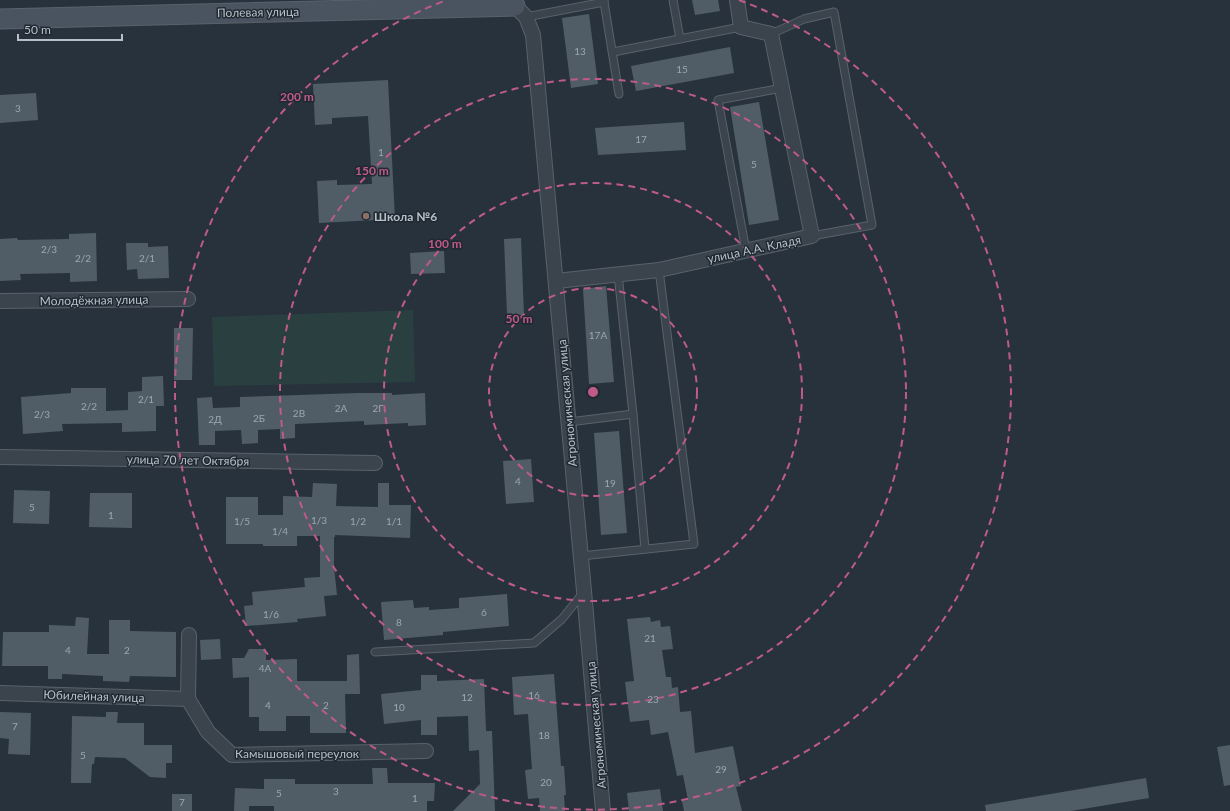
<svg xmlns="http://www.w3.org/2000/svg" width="1230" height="811" font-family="Lato,sans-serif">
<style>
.green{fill:#2a3f3f}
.building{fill:#505d67}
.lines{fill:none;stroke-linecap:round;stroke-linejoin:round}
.lane-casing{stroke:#59626b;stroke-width:9}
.street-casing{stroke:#59626b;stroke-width:16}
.secondary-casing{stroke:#59626b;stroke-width:21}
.lane{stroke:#3b444d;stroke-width:7}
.street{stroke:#3b444d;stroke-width:14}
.secondary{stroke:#4a5360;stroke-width:19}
.ring{fill:none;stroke:#be5b87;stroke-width:2;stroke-dasharray:7 5}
.education-dot{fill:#8d6e63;stroke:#202932;stroke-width:1.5}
.labels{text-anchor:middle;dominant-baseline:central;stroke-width:3;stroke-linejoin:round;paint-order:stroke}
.number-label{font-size:10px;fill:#9da6b0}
.street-label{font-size:12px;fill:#b7bfc8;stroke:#202932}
.poi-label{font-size:12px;font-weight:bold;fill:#b7bfc8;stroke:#202932;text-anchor:start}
.centre{fill:#be5b87;stroke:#202932;stroke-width:2}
.ring-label{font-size:12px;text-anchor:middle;font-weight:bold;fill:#be5b87;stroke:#202932;stroke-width:3;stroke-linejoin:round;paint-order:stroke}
</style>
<rect width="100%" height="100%" fill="#27323d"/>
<path class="green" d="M413 310 415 382 214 386 212 317Z"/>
<g class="building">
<path d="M692 0H718L720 11 695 15Z"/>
<path d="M589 14 598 84 571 88 562 18Z"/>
<path d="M730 47 734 73 636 91 631 66Z"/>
<path d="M388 80 395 219 319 223 317 181 337 180V185L372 184 368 116 332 118V124L315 125 313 84Z"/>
<path d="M36 93 38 120 0 123V95Z"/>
<path d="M759 102 779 220 749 225 730 107Z"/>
<path d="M684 122 686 150 598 155 595 128Z"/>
<path d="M96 233 97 281 70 282V273L20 274 21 280 0 281V239L17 238 18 240 69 239V234Z"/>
<path d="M521 238 524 315H507L504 239Z"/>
<path d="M126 243H148V247L168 246 169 278 138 279 137 269 127 270Z"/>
<path d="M444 251 445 273 411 274 410 253Z"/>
<path d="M606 286 614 382 589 384 583 289Z"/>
<path d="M174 328H193L192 380H174Z"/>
<path d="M163 376 164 406H156V431L122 432V423L62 424 63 431 23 434 21 397 71 393V388H106V411L128 410V392L142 391V377Z"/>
<path d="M358 393H392V395L425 393 426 425 408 426V423L364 425V421L295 424V438L280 439V429L258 430V443L242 444 241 430 215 431V445H199L197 398 212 397 213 408 240 407V397Z"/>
<path d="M619 431 627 533 601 535 594 433Z"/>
<path d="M531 459 534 502 506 504 503 461Z"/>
<path d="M313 483 337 484 336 506 378 507V483H389V505H411L410 538 335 535V537H334V567L337 595 324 596 326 616 297 619 298 622 246 626 244 606 253 605 252 592 305 587 304 578 320 577V536H297V546H263V544H226V497H258V515H283V496L312 497Z"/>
<path d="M14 490 50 491 49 524 13 523Z"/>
<path d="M90 493H132V528L89 527Z"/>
<path d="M507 594 509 626 443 632V635L384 640 381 602 413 600 414 608 429 607V610L459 608V598Z"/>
<path d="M76 617 89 618 87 654H109V620H130V631L176 632V677L130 676 129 682 103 681V676L62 674V679H48V666H2L3 632H49V625L75 626Z"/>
<path d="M650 617 651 622 660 620 661 627 670 626 673 649 662 650 666 677H671L672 688 678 687 680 712 691 711 695 753 733 746 741 786 736 787 742 811H684L682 801 688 800 683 775 677 776 668 732 651 735 649 720 630 722 625 682 634 681 627 619Z"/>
<path d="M220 639 221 659 201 660 200 640Z"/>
<path d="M249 649H266V660L297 659V681H347V655L359 654 360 694H345L346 733H310V716H286V731H259V717H249V677L233 678 232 658H244Z"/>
<path d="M554 674 561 766H564L566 795H564L565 811H540L539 798 528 799 525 770 532 769 528 714 514 715 512 677Z"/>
<path d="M421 675H437V681L484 679 486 731H492L495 811H453L480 784 479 750 469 751 468 716 437 717V735H421V720L384 724 381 694 421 690Z"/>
<path d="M0 712 31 713 30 755 8 754 9 739 0 738Z"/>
<path d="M106 712H118L117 723H144V745H172V763H166V778L150 777 125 758 95 757 94 764H92L91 783H71L72 716 106 717Z"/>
<path d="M1230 745V785L1224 786 1217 747Z"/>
<path d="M372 768H387L388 783H435L434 801H427V811H274V806H249V811H234L235 788 264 789V779H295V784H373Z"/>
<path d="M1146 778 1149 798 1071 811H986L985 805Z"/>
<path d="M660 789 663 811H629L627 793Z"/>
<rect x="172" y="794" width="20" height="17"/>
</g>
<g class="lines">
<defs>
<g id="lane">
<path d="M673 0 680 39"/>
<path d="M604 2 619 94"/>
<path d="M526 17 604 2V0"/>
<path d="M771 34 804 19 834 12 872 225 812 236"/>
<path d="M613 52 741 27"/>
<path d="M746 251 718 100 782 88"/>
<path d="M618 274 633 414 645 549"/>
<path d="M569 422 633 414"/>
<path d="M581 556 694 544 659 270"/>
<path d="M375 652 534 643 562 619 583 593"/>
</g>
<g id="street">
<path d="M515 6 526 17 533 35 584 591 603 811"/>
<path d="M556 281 659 270 812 236 771 34 741 27 737 0"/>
<path d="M0 301 188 299"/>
<path d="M0 457 375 463"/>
<path d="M189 635 188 699 208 732 232 755 426 751"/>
<path d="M0 693 188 699"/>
</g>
<path id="secondary" d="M0 19 515 6 513 0"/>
</defs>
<use href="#lane" class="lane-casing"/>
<use href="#street" class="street-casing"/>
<use href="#secondary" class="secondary-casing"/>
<use href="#lane" class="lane"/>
<use href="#street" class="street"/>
<use href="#secondary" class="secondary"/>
</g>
<g class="ring">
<circle cx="593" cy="392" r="104"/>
<circle cx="593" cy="392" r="209"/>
<circle cx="593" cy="392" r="313"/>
<path d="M739 0A418 418 0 1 1 447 0"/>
</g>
<circle class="education-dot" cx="366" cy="216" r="4"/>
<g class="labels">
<g class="number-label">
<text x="580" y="51">13</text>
<text x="682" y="69">15</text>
<text x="18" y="108">3</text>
<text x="641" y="139">17</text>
<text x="381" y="152">1</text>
<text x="754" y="164">5</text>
<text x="49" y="249">2/3</text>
<text x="83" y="258">2/2</text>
<text x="147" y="258">2/1</text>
<text x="598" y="335">17А</text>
<text x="146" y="399">2/1</text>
<text x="89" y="406">2/2</text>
<text x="341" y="408">2А</text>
<text x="378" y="408">2Г</text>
<text x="299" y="413">2В</text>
<text x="42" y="414">2/3</text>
<text x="259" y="418">2Б</text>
<text x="215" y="419">2Д</text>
<text x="518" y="481">4</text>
<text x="610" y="483">19</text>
<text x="32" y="507">5</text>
<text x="111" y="515">1</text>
<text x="319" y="520">1/3</text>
<text x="242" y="521">1/5</text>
<text x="358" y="521">1/2</text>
<text x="394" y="521">1/1</text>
<text x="280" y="531">1/4</text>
<text x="484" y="612">6</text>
<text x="271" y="614">1/6</text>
<text x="399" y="622">8</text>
<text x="650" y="638">21</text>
<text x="68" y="650">4</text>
<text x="127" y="650">2</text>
<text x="265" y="668">4А</text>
<text x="534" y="695">16</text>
<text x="467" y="697">12</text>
<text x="653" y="699">23</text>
<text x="268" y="705">4</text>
<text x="326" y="705">2</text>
<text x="399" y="707">10</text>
<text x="15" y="726">7</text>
<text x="544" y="735">18</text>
<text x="83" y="755">5</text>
<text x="721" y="769">29</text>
<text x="546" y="782">20</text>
<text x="336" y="791">3</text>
<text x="279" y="793">5</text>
<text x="415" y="798">1</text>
<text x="182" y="802">7</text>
</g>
<g class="street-label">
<text transform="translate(258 12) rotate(-1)">Полевая улица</text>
<text transform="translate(754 249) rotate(-12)">улица А.А. Кладя</text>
<text transform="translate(94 300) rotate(-1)">Молодёжная улица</text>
<text transform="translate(567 403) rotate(-95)">Агрономическая улица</text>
<text transform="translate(188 460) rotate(1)">улица 70 лет Октября</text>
<text transform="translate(94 696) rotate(2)">Юбилейная улица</text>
<text transform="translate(596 725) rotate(-95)">Агрономическая улица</text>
<text x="297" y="753">Камышовый переулок</text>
</g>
<g class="poi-label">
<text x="374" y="216">Школа №6</text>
</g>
</g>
<circle cx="593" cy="392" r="6" class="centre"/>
<g class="ring-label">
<text x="297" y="101">200 m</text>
<text x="372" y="175">150 m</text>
<text x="445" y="248">100 m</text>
<text x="519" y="323">50 m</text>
</g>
<path d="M18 34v6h104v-6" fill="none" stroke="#b7bfc8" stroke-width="2"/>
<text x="24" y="34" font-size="12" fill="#b7bfc8" stroke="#202932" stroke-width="3" paint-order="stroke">50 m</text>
</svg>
